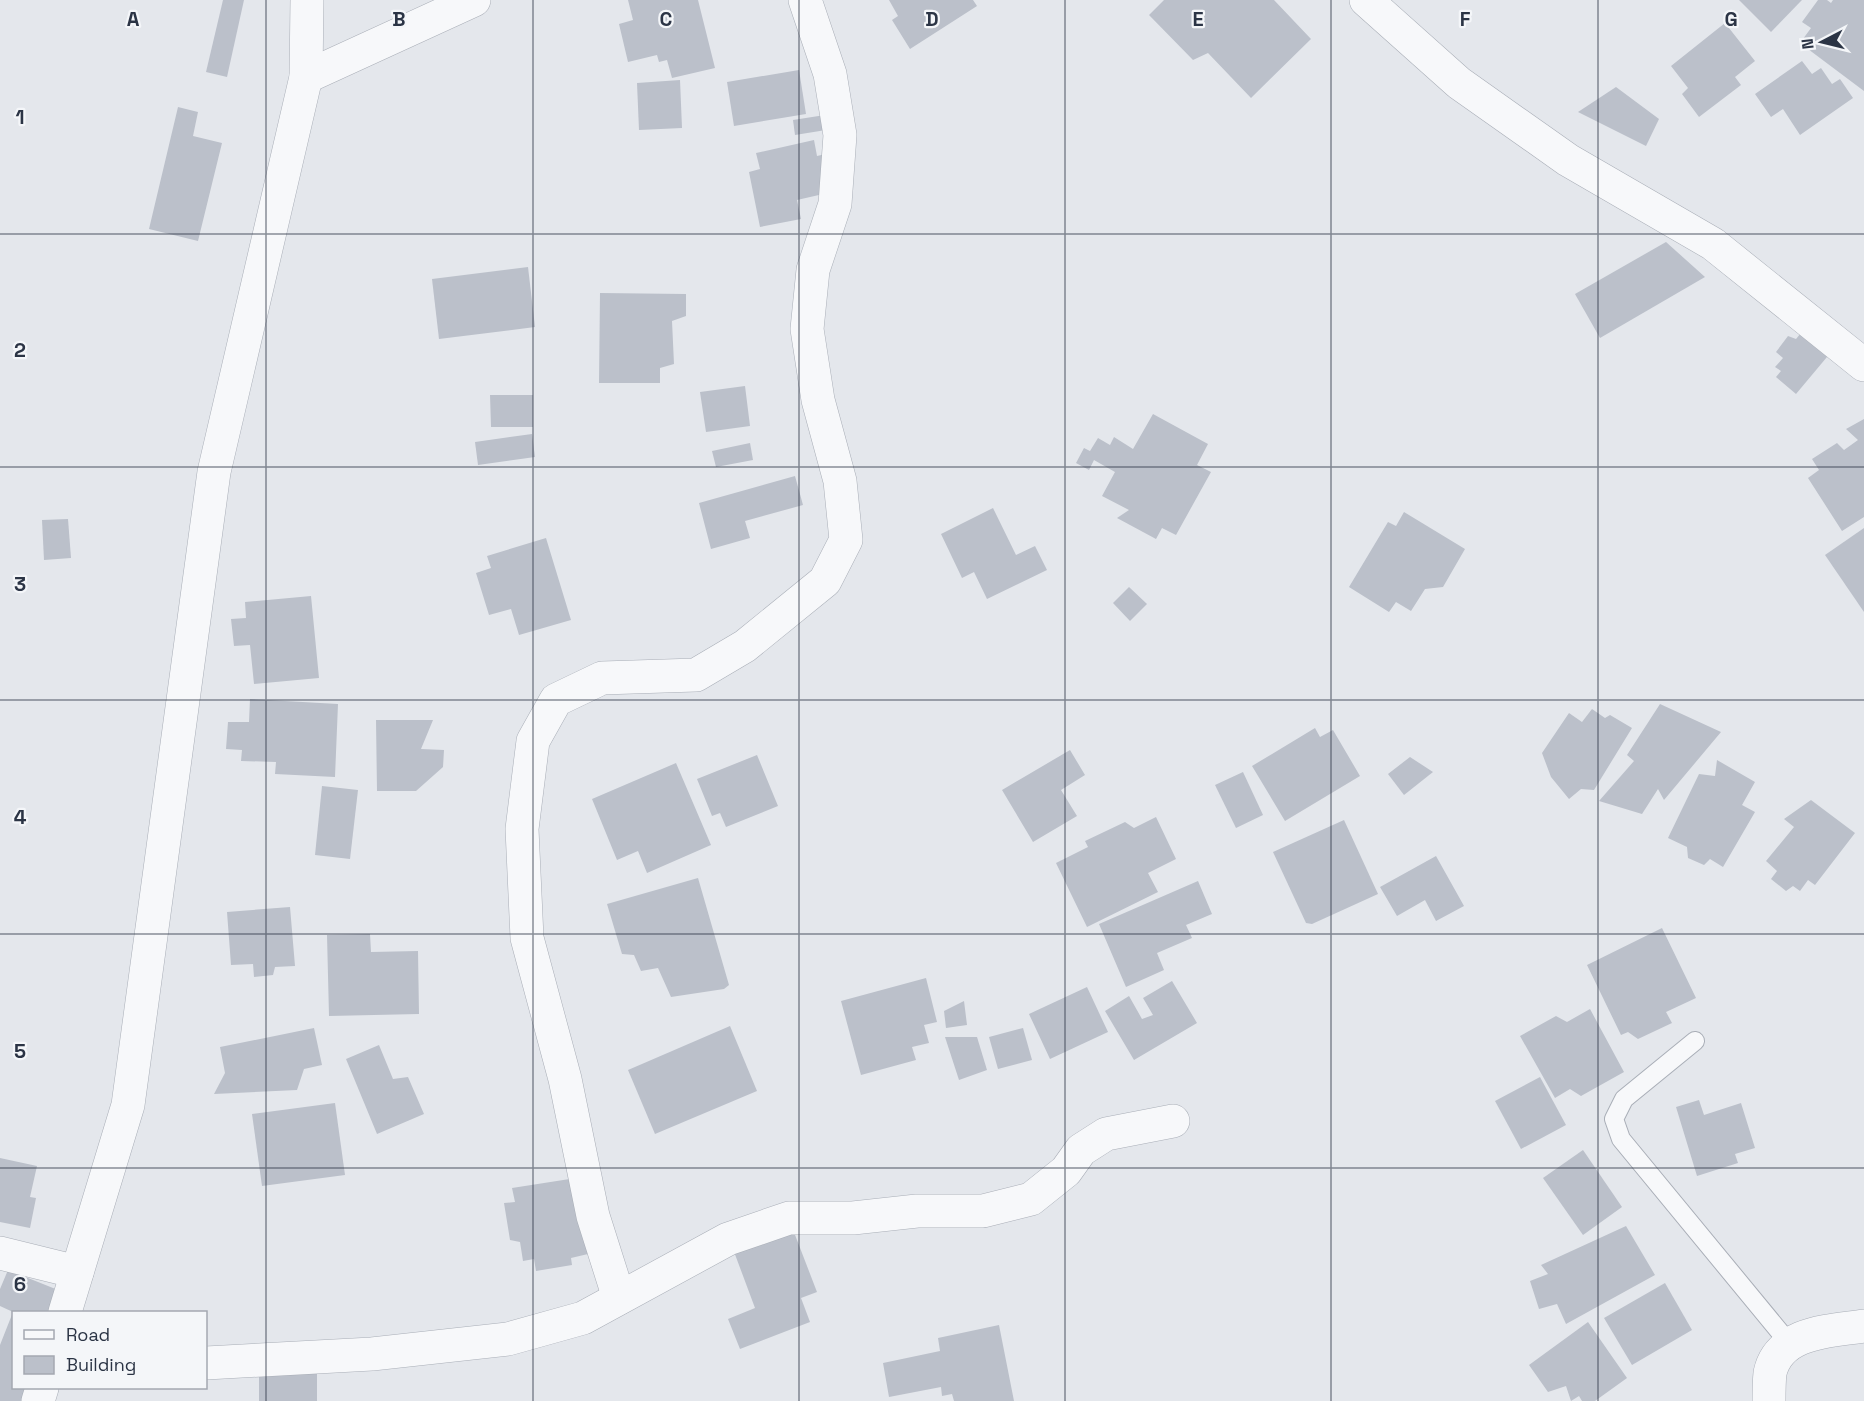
<svg xmlns="http://www.w3.org/2000/svg" width="1864" height="1401" font-family="'Space Grotesk',sans-serif">
<style>
.building{fill:#bbc0ca}
.lines{fill:none;stroke-linecap:round;stroke-linejoin:round}
.lane-casing{stroke:#a9aeb7;stroke-width:20}
.street-casing{stroke:#a9aeb7;stroke-width:34}
.lane{stroke:#f7f8fa;stroke-width:18}
.street{stroke:#f7f8fa;stroke-width:33}
.grid{fill:none;stroke:#2b3445;stroke-width:1.5;stroke-opacity:0.55}
.grid-label{font-size:20px;text-anchor:middle;font-weight:bold;fill:#2b3445;stroke:#f4f6f9;stroke-width:4.5;stroke-linejoin:round;paint-order:stroke}
</style>
<rect width="100%" height="100%" fill="#e4e7ec"/>
<g class="building">
<path d="M223 0H244L227 77 206 72Z"/>
<path d="M628 0H698L715 68 672 78 667 60 659 62 657 55 628 62 619 24 633 20Z"/>
<path d="M889 0H973L977 6 910 49 892 20 898 16Z"/>
<path d="M1164 0H1274L1311 39 1251 98 1208 53 1193 60 1149 15Z"/>
<path d="M1739 0H1802L1771 32Z"/>
<path d="M1818 0H1827L1831 3 1833 0H1864V91L1800 43 1811 28 1802 22Z"/>
<path d="M1725 23 1755 61 1735 77 1741 85 1699 117 1682 94 1688 88 1671 66Z"/>
<path d="M1802 61 1812 74 1821 68 1832 84 1840 79 1853 98 1800 135 1783 109 1771 117 1755 94Z"/>
<path d="M799 70 806 114 734 126 727 82Z"/>
<path d="M680 80 682 128 639 130 637 83Z"/>
<path d="M1616 87 1659 119 1646 146 1578 112Z"/>
<path d="M178 107 198 112 193 136 222 143 198 241 149 229Z"/>
<path d="M825 115 826 130 795 135 793 120Z"/>
<path d="M814 140 817 156 830 153 832 192 797 200 801 219 760 227 749 172 760 169 756 153Z"/>
<path d="M1666 242 1705 277 1600 338 1575 294Z"/>
<path d="M528 267 535 327 439 339 432 279Z"/>
<path d="M600 293 686 294V316L672 321 674 364 660 368V383H599Z"/>
<path d="M1805 328 1832 351 1796 394 1776 377 1781 371 1775 367 1783 358 1776 352 1788 336 1796 339Z"/>
<path d="M745 386 750 426 706 432 700 392Z"/>
<path d="M490 395H533V427H491Z"/>
<path d="M1153 414 1208 444 1197 465 1211 472 1176 535 1162 528 1156 539 1117 518 1129 510 1102 496 1115 472 1094 460 1089 470 1076 463 1084 448 1090 451 1098 438 1110 445 1114 437 1133 449Z"/>
<path d="M1864 419V517L1842 531 1808 478 1819 470 1812 459 1837 443 1844 450 1858 440 1846 429Z"/>
<path d="M532 434 535 457 478 465 475 442Z"/>
<path d="M750 443 753 460 716 467 712 451Z"/>
<path d="M795 476 803 505 745 521 750 538 711 549 699 503Z"/>
<path d="M993 508 1016 555 1035 546 1047 570 987 599 974 572 962 578 941 534Z"/>
<path d="M1404 512 1465 549 1443 587 1425 589 1411 611 1396 602 1389 612 1349 587 1388 522 1396 526Z"/>
<path d="M68 519 71 558 44 560 42 520Z"/>
<path d="M1864 528V612L1825 555Z"/>
<path d="M546 538 571 620 519 635 511 609 489 615 476 573 491 568 487 556Z"/>
<path d="M1129 587 1147 604 1130 621 1113 603Z"/>
<path d="M311 596 319 678 254 684 250 645 234 646 231 619 246 618 245 602Z"/>
<path d="M250 699 338 704 335 777 275 774 276 762 241 761 242 750 226 749 228 722H249Z"/>
<path d="M1660 704 1721 732 1664 800 1658 789 1642 814 1599 801 1634 761 1627 755Z"/>
<path d="M1592 709 1605 718 1610 715 1632 728 1594 790 1581 789 1569 799 1551 777 1542 753 1569 713 1582 722Z"/>
<path d="M376 720H433L421 749 444 750 443 767 416 791H377Z"/>
<path d="M1315 728 1320 737 1333 730 1360 776 1285 821 1252 766Z"/>
<path d="M1070 750 1085 775 1061 790 1077 816 1033 842 1002 790Z"/>
<path d="M757 755 778 806 726 827 720 813 712 816 697 779Z"/>
<path d="M1410 757 1433 772 1404 795 1388 774Z"/>
<path d="M1717 760 1755 782 1742 805 1755 812 1723 867 1710 859 1704 865 1688 858 1687 847 1668 838 1699 774 1715 776Z"/>
<path d="M676 763 711 845 647 873 638 851 617 860 592 799Z"/>
<path d="M1243 772 1263 815 1236 828 1215 785Z"/>
<path d="M322 786 358 790 350 859 315 855Z"/>
<path d="M1811 800 1855 833 1815 885 1808 880 1800 891 1793 886 1786 891 1771 879 1777 871 1766 861 1794 827 1784 819Z"/>
<path d="M1156 817 1176 859 1148 873 1158 892 1087 927 1056 863 1088 847 1085 841 1125 822 1134 828Z"/>
<path d="M1344 820 1378 894 1312 924 1306 923 1273 852Z"/>
<path d="M1436 856 1464 906 1436 921 1425 900 1397 916 1380 887Z"/>
<path d="M698 878 729 985 724 989 671 997 658 968 641 971 634 955 622 954 607 904Z"/>
<path d="M1198 881 1212 914 1186 925 1192 938 1157 953 1164 970 1126 987 1099 924Z"/>
<path d="M290 907 295 966 275 967 273 975 254 977 253 964 231 965 227 912Z"/>
<path d="M1662 928 1696 998 1666 1012 1672 1023 1638 1039 1628 1032 1621 1035 1587 965Z"/>
<path d="M370 934 371 952 418 951 419 1014 329 1016 327 935Z"/>
<path d="M926 978 937 1022 924 1025 929 1043 912 1047 916 1060 861 1075 841 1001Z"/>
<path d="M1172 981 1197 1023 1134 1060 1105 1011 1129 996 1142 1019 1153 1015 1143 998Z"/>
<path d="M1087 987 1108 1032 1050 1059 1029 1014Z"/>
<path d="M964 1001 967 1025 946 1028 944 1011Z"/>
<path d="M1590 1009 1624 1072 1581 1096 1570 1089 1555 1098 1520 1036 1556 1016 1567 1022Z"/>
<path d="M730 1026 757 1091 655 1134 628 1070Z"/>
<path d="M314 1028 322 1065 304 1069 297 1090 214 1094 225 1073 220 1047Z"/>
<path d="M1023 1028 1032 1060 998 1069 989 1037Z"/>
<path d="M945 1037H977L987 1070 959 1080Z"/>
<path d="M379 1045 393 1079 408 1077 424 1114 377 1134 346 1059Z"/>
<path d="M1540 1077 1566 1125 1521 1149 1495 1101Z"/>
<path d="M1699 1100 1704 1115 1741 1103 1755 1148 1735 1154 1738 1163 1697 1176 1676 1107Z"/>
<path d="M335 1103 345 1175 262 1186 252 1114Z"/>
<path d="M1583 1150 1622 1207 1583 1235 1543 1178Z"/>
<path d="M0 1158 37 1166 30 1197 36 1198 30 1228 0 1222Z"/>
<path d="M576 1178 588 1254 571 1258 572 1265 536 1271 534 1259 523 1261 520 1242 510 1240 504 1203 515 1202 512 1188Z"/>
<path d="M1626 1226 1655 1275 1566 1324 1557 1304 1539 1309 1530 1281 1548 1274 1541 1265Z"/>
<path d="M792 1227 817 1292 801 1298 810 1322 740 1349 728 1319 755 1308 733 1249Z"/>
<path d="M8 1270 68 1294 61 1312H14V1388H30L25 1401H0V1345L13 1312 0 1306V1289Z"/>
<path d="M1665 1283 1692 1330 1632 1365 1604 1318Z"/>
<path d="M1588 1322 1627 1378 1595 1401H1582L1579 1396 1571 1401 1566 1386 1548 1392 1529 1365Z"/>
<path d="M999 1325 1014 1401H954L952 1394 942 1396 941 1387 889 1397 883 1363 940 1351 938 1338Z"/>
<rect x="259" y="1374" width="58" height="27"/>
</g>
<g class="lines">
<defs>
<path id="lane" d="M1695 1041 1624 1099 1614 1119 1621 1139 1789 1343"/>
<g id="street">
<path d="M1366 0 1459 83 1568 160 1713 244 1864 365"/>
<path d="M306 77 474 0"/>
<path d="M0 1253 77 1272"/>
<path d="M619 1298 593 1216 565 1079 527 938 522 829 533 741 556 700 602 678 696 675 745 646 825 581 846 540 840 481 818 400 807 329 813 270 835 204 840 135 830 74 805 0"/>
<path d="M65 1312 128 1105 214 472 306 77 307 0"/>
<path d="M206 1363 372 1354 508 1339 583 1318 728 1239 789 1218H853L917 1211H983L1031 1199 1066 1171 1081 1150 1106 1134 1173 1121"/>
<path d="M38 1401 42 1388"/>
<path d="M1769 1401C1769 1392 1769 1382 1770 1373 1779 1331 1831 1331 1864 1326"/>
</g>
</defs>
<use href="#lane" class="lane-casing"/>
<use href="#street" class="street-casing"/>
<use href="#lane" class="lane"/>
<use href="#street" class="street"/>
</g>
<path class="grid" d="M266 0V1401M533 0V1401M799 0V1401M1065 0V1401M1331 0V1401M1598 0V1401M0 234H1864M0 467H1864M0 700H1864M0 934H1864M0 1168H1864"/>
<g class="grid-label">
<text x="133" y="26">A</text>
<text x="399" y="26">B</text>
<text x="666" y="26">C</text>
<text x="932" y="26">D</text>
<text x="1198" y="26">E</text>
<text x="1465" y="26">F</text>
<text x="1731" y="26">G</text>
<text x="20" y="124">1</text>
<text x="20" y="357">2</text>
<text x="20" y="591">3</text>
<text x="20" y="824">4</text>
<text x="20" y="1058">5</text>
<text x="20" y="1291">6</text>
</g>
<rect x="12" y="1311" width="195" height="78" fill="#f4f6f9" stroke="#a4a8b1" stroke-width="1.5"/>
<rect x="24" y="1330" width="30" height="9" fill="#f7f8fa" stroke="#a4a8b1" stroke-width="1.5"/>
<text x="66" y="1341" font-size="18" fill="#2b3445">Road</text>
<rect x="24" y="1356" width="30" height="18" fill="#bbc0ca" stroke="#a4a8b1" stroke-width="1.5"/>
<text x="66" y="1371" font-size="18" fill="#2b3445">Building</text>
<g transform="translate(1822 42) rotate(263)" stroke="#f4f6f9" stroke-width="4.5" paint-order="stroke">
<path d="M0-4.5L10 22L0 15L-10 22Z" fill="#2b3445"/>
<text y="-9" font-size="16" font-weight="bold" text-anchor="middle" fill="#2b3445">N</text>
</g>
</svg>
